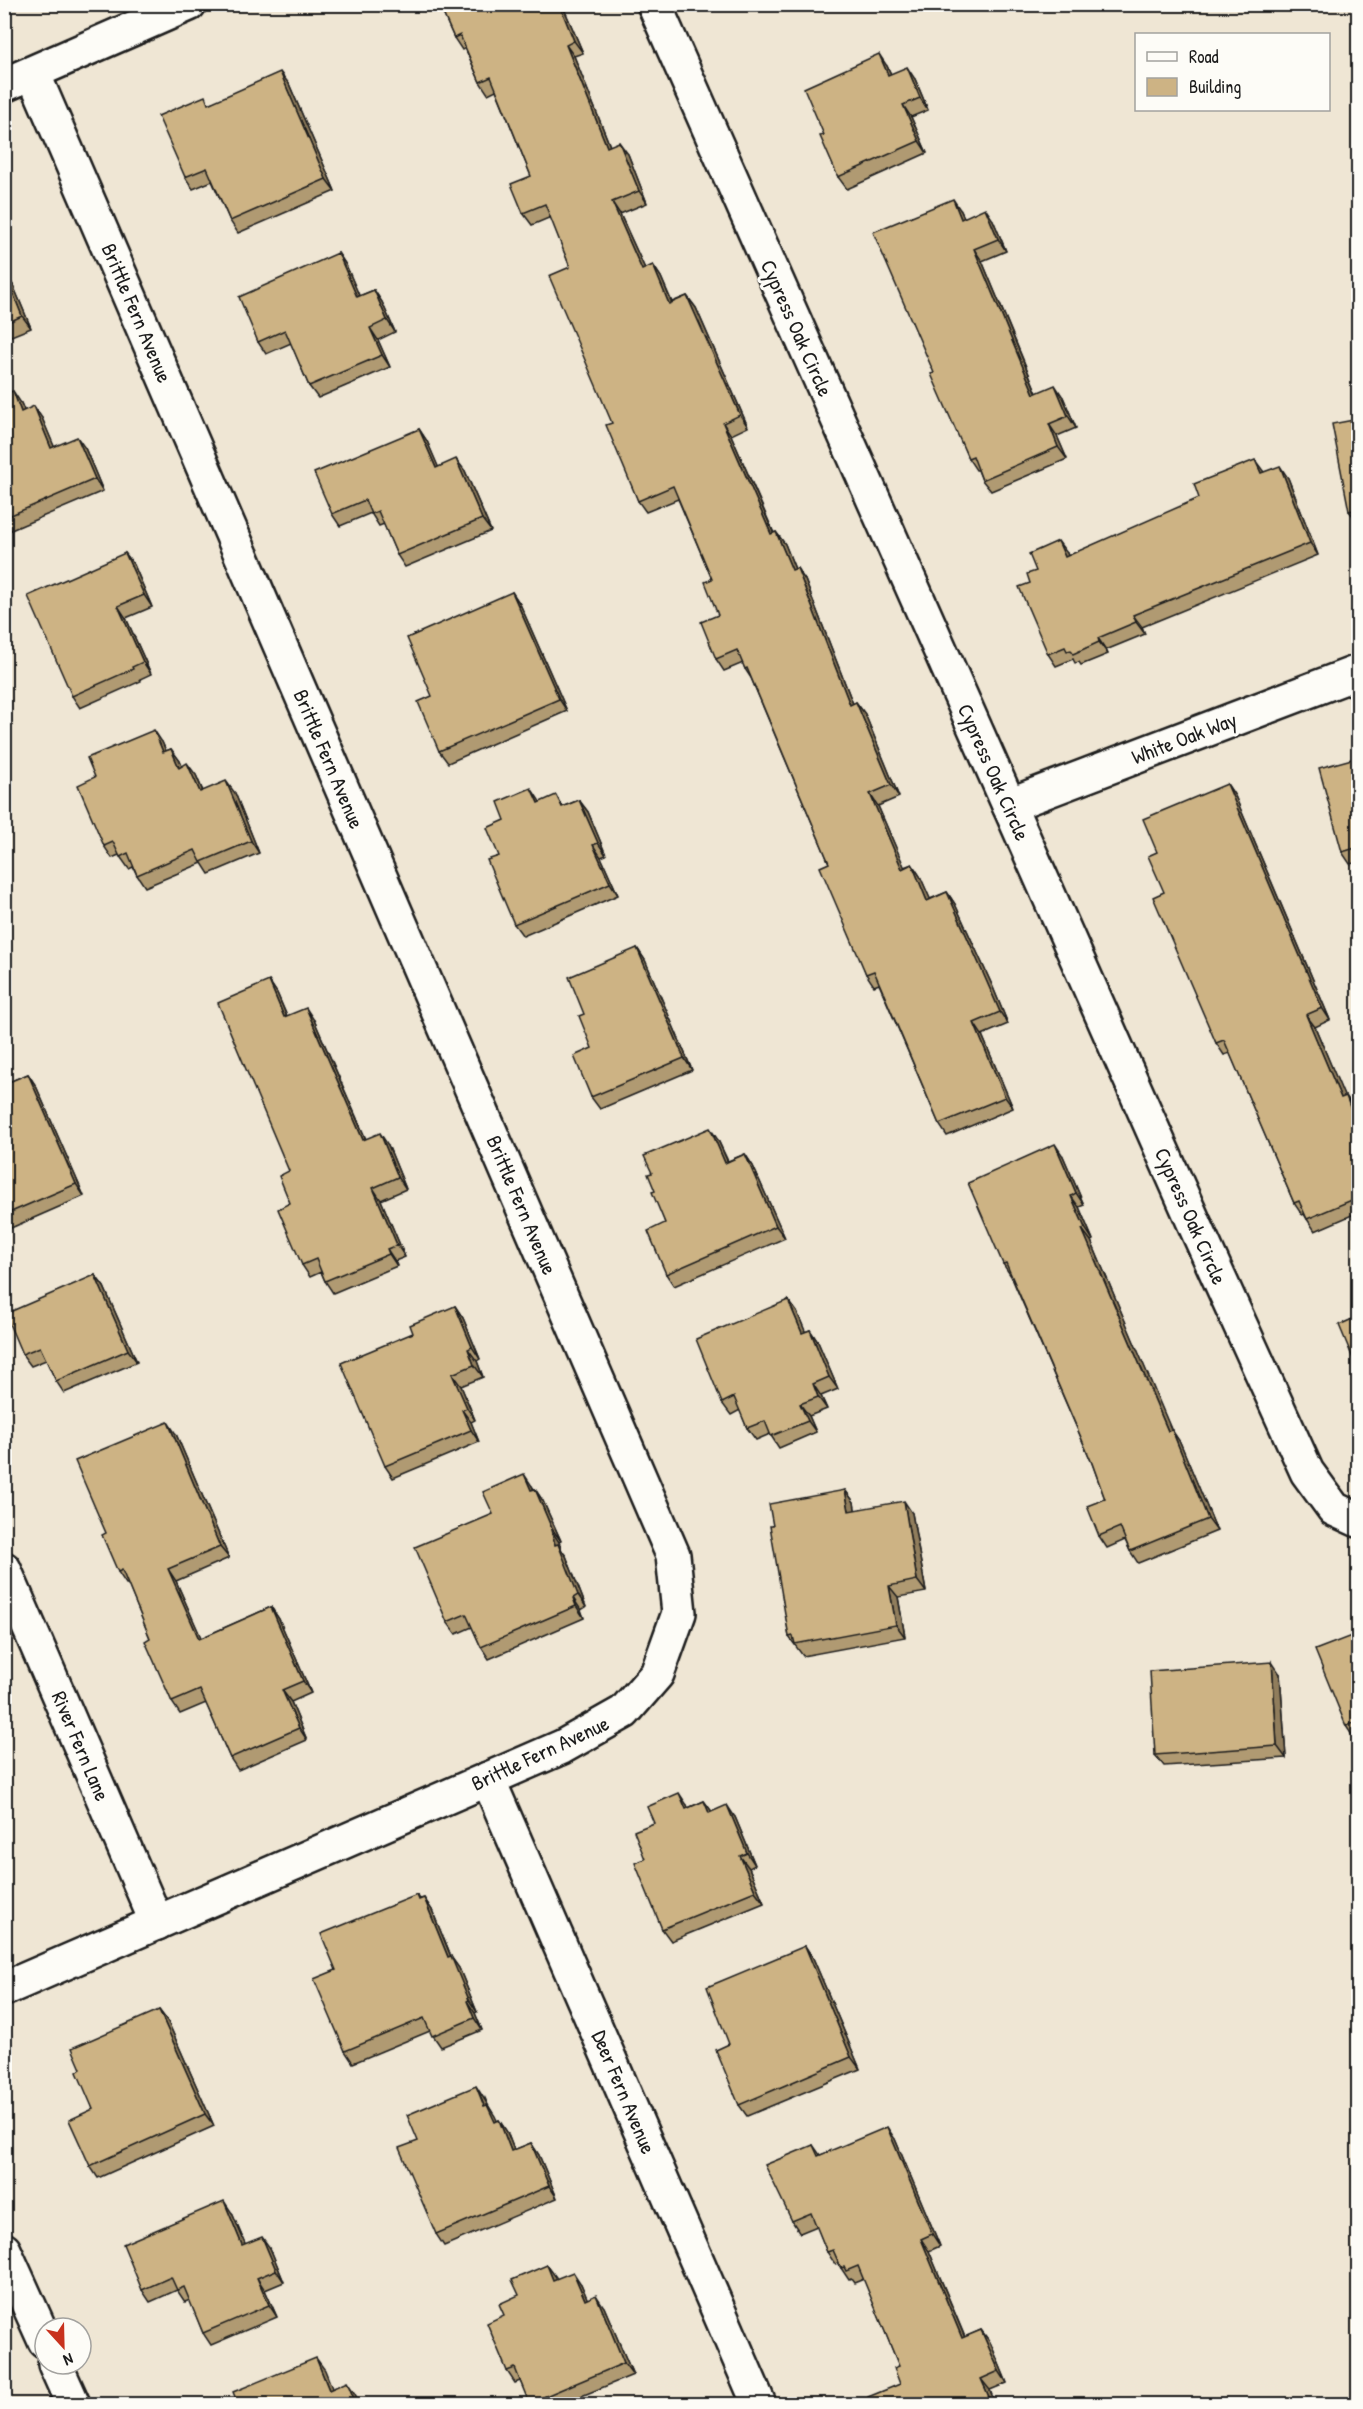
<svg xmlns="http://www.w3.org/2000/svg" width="1363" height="2409" font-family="'Patrick Hand',sans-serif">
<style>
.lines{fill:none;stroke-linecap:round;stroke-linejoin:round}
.minor-casing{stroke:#1c1c1c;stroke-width:38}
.minor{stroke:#fdfcf7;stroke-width:33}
.wall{fill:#b09a72;stroke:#1c1c1c;stroke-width:1.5}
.shaded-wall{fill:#907d5c;stroke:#1c1c1c;stroke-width:1.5}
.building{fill:#cdb384;stroke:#1c1c1c;stroke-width:1.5}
.labels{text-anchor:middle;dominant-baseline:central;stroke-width:6;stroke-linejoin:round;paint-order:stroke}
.street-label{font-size:21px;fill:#1c1c1c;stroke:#fdfcf7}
</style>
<rect width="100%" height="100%" fill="#efe6d4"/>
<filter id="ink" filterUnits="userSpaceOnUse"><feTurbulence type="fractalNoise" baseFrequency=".0167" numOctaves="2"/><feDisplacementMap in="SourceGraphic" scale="12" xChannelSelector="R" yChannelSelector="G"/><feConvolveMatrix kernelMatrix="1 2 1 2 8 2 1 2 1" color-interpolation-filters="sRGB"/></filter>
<g filter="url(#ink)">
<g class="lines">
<defs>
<g id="minor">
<path d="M654 4 1199 1234 1307 1472 1334 1509 1358 1520"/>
<path d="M4 85 189 4"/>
<path d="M1009 805 1358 672"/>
<path d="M4 1569 157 1923"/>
<path d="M488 1779 759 2404"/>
<path d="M4 1989 562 1747 624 1712 657 1674 679 1613 673 1555 33 73"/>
<path d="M4 2250 45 2341"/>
<path d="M55 2364 73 2404"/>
</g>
</defs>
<use href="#minor" class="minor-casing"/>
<use href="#minor" class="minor"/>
</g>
<g class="wall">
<path d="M439 4 565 11 583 53 574 56 610 146 628 154 647 203 620 214 645 269 653 265 661 277 672 302 687 296 696 308 748 427 731 435 774 533 776 532 785 544 795 569 805 580 853 704 856 702 865 714 899 797 878 806 904 867 912 864 920 876 930 899 947 892 955 904 992 985 1008 1024 982 1035 1013 1108 947 1136 939 1124 879 984 874 986 866 974 829 863 751 678 745 669 743 663 724 671 716 659 718 615 712 579 678 499 646 512 638 501 612 423 570 267 551 217 532 225 523 213 531 176 496 90 488 94 480 82 465 48 462 50 454 38Z"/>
<path d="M887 66 891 74 915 79 928 110 911 117 927 153 847 189 838 177 824 135Z"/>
<path d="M289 84 335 191 238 233 230 221 212 181 193 189 185 177 210 103Z"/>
<path d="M961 211 964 217 993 220 1006 251 982 261 1037 393 1063 397 1076 428 1057 436 1067 459 991 491 982 480 978 470H976L968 458 934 373Z"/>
<path d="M338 253 346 265 359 296 374 290 382 302 395 332 378 340 390 367 318 398 309 386 291 343 266 354 258 342Z"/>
<path d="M5 273 13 285 31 328 4 339Z"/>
<path d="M4 394 21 403 24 411 42 418 54 447 85 448 103 491 4 533Z"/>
<path d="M1359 419V522H1358L1349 511Z"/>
<path d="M419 429 427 441 438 467 465 471 491 531 405 567 397 555 384 524 379 526 371 513 340 526 332 514Z"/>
<path d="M1264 472 1288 478 1318 555 1142 627 1145 634 1106 650 1108 654 1081 665 1079 662 1075 663 1073 659 1056 666 1048 654 1030 583 1036 571 1067 553 1068 556Z"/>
<path d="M125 553 134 565 152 607 126 618 151 674 140 679 141 681 80 708 72 696Z"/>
<path d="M512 592 520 604 567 711 448 763 439 751 432 696Z"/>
<path d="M162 742 166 751 171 749 180 761 182 766 196 775 203 791 235 793 259 853 209 874 202 863 145 887 137 875 133 867 129 869 119 855 112 858 104 846 95 777Z"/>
<path d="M1359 757V862L1350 864 1342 852Z"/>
<path d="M1227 784 1235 796 1330 1020 1315 1027 1344 1097 1346 1096 1354 1108 1357 1116H1359V1212L1315 1231 1307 1219 1304 1214 1302 1215 1294 1203 1230 1053 1224 1055 1216 1043 1164 892Z"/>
<path d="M579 800 588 812 606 855 601 857 618 895 523 936 514 924 499 856 505 820 540 802 564 806Z"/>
<path d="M637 948 645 960 692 1070 600 1109 591 1097 592 1048 584 1014Z"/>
<path d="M269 981 277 993 287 1016 314 1020 366 1139 388 1145 406 1189 381 1200 405 1257 395 1261 397 1266 333 1293 325 1281 321 1272 310 1277 302 1265 290 1203 289 1171Z"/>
<path d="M28 1074 36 1086 84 1196 4 1231V1084Z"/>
<path d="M718 1140 728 1161 745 1154 753 1166 785 1238 674 1286 666 1274 665 1223 655 1191Z"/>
<path d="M1063 1156 1084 1205 1079 1207 1093 1240 1091 1241 1171 1430 1180 1442 1217 1531 1138 1563 1130 1551 1125 1540 1107 1548 1099 1536 1105 1499 1092 1463 1011 1276 1003 1264Z"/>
<path d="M95 1275 104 1287 137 1362 64 1393 56 1381 46 1360 31 1366 22 1354Z"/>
<path d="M788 1300 797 1312 805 1332 810 1330 818 1342 838 1389 821 1396 827 1409 809 1416 816 1432 779 1448 770 1434 756 1440 747 1428 740 1410 731 1415 722 1403Z"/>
<path d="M455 1306 463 1318 480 1359 477 1361 483 1377 461 1386 475 1420 471 1422 479 1442 393 1478 385 1466 413 1333Z"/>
<path d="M176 1434 229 1558 176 1581 201 1638 271 1607 279 1619 311 1693 291 1702 307 1740 238 1770 230 1758 206 1703 180 1714 172 1702 150 1638 128 1584H126L118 1572 106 1533Z"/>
<path d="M532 1486 534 1489H535L543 1501 561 1541 559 1542 562 1551 566 1556 586 1607 581 1610 584 1618 489 1659 481 1647 472 1627 456 1634 447 1622 493 1514Z"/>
<path d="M845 1490 854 1502 855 1510 912 1513 926 1592 898 1597 905 1637 803 1656 789 1637 773 1526Z"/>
<path d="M1359 1633V1736L1354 1738 1346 1726Z"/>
<path d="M1280 1674 1286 1758 1164 1766 1155 1755Z"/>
<path d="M704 1801 712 1812 735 1817 755 1865 749 1868 764 1903 671 1941 662 1929 645 1859 654 1823 687 1805 688 1808Z"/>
<path d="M417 1895 420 1899 424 1898 432 1910 451 1957 459 1968 477 2012 475 2013 482 2030 441 2047 430 2031 353 2063 345 2051 336 1970Z"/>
<path d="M805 1946 813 1958 860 2069 747 2116 739 2105 729 2044Z"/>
<path d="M159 2010 168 2022 214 2126 98 2178 90 2166 93 2109 81 2069Z"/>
<path d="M485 2098 488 2105 497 2121 499 2120 507 2132 514 2150 531 2143 539 2155 557 2198 444 2246 436 2234Z"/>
<path d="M895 2139 940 2246 929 2251 965 2337 981 2330 990 2342 1007 2383 990 2390 995 2404H871L900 2384 899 2366 864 2279 854 2283 851 2279 849 2280 841 2268 838 2263 835 2264 827 2252 817 2226 800 2233 792 2221 813 2145 820 2155Z"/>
<path d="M232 2213 245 2244 270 2248 284 2282 265 2290 277 2317 211 2345 203 2333 190 2300 185 2302 177 2290 150 2302 142 2290Z"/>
<path d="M547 2265 556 2279 581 2284 587 2299 604 2307 633 2375 562 2404H531L520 2381 515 2383 507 2371 504 2315 519 2295Z"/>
</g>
<g class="shaded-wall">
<path d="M559 4H560L565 11 583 53 574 41Z"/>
<path d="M566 45 574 56 615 159 607 147Z"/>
<path d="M879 54 887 66 897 87 888 75Z"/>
<path d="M907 67 915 79 928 110 920 98Z"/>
<path d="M280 72 289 84 335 191 326 179Z"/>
<path d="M903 105 911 117 927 153 919 141Z"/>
<path d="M619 142 628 154 647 203 639 191Z"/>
<path d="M953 199 961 211 969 230 961 219Z"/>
<path d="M612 202 620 214 651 282 642 270Z"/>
<path d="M985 208 993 220 1006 251 998 239Z"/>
<path d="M974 249 982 261 1042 406 1034 394Z"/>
<path d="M338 253 346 265 365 309 357 297Z"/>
<path d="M653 265 661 277 677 316 669 304Z"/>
<path d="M5 273 13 285 31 328 22 316Z"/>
<path d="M374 290 382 302 395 332 387 320Z"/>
<path d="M687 296 696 308 748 427 740 415Z"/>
<path d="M370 328 378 340 390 367 382 355Z"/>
<path d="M1055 385 1063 397 1076 428 1068 416Z"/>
<path d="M13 391 21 403 30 424 21 412Z"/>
<path d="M34 406 42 418 60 460 51 448Z"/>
<path d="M723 423 731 435 779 546 771 534Z"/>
<path d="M1049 424 1057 436 1067 459 1058 447Z"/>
<path d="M419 429 427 441 444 480 436 468Z"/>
<path d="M77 437 85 448 103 491 95 479Z"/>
<path d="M456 459 465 471 491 531 482 519Z"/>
<path d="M1255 460 1264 472 1269 485 1261 473Z"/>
<path d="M1280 466 1288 478 1318 555 1310 543Z"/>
<path d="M776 532 785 544 800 582 792 570Z"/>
<path d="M1058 541 1067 553 1073 569 1065 557Z"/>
<path d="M125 553 134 565 152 607 144 595Z"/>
<path d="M797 568 805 580 858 717 850 705Z"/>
<path d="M512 592 520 604 567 711 559 699Z"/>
<path d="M118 606 126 618 151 674 143 662Z"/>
<path d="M1133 615 1142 627 1145 634 1136 622Z"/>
<path d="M1098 638 1106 650 1108 654 1099 642Z"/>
<path d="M856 702 865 714 899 797 891 785Z"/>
<path d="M154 730 162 742 172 764 163 752Z"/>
<path d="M171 749 180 761 187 780 179 768Z"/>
<path d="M187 763 196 775 208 804 200 792Z"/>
<path d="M226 781 235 793 259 853 251 841Z"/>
<path d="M1227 784 1235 796 1330 1020 1322 1008Z"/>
<path d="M531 788 539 800 546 815 538 803Z"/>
<path d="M870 794 878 806 910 880 902 869Z"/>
<path d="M579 800 588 812 606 855 598 843Z"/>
<path d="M593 845 601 857 618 895 610 883Z"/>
<path d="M912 864 920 876 936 912 927 901Z"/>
<path d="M947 892 955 904 992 985 1008 1024 1000 1012Z"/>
<path d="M637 948 645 960 692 1070 684 1058Z"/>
<path d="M269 981 277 993 292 1029 284 1017Z"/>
<path d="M306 1008 314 1020 371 1152 363 1140Z"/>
<path d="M1306 1015 1315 1027 1350 1110 1341 1098Z"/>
<path d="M974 1023 982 1035 1013 1108 1005 1097Z"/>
<path d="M28 1074 36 1086 84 1196 76 1184Z"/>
<path d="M1346 1096 1354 1108 1359 1119 1354 1118Z"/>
<path d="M710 1128 718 1140 733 1174 725 1163Z"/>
<path d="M380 1133 388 1145 406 1189 398 1177Z"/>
<path d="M1055 1144 1063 1156 1084 1205 1076 1193Z"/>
<path d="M745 1154 753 1166 785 1238 776 1226Z"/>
<path d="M373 1188 381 1200 405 1257 397 1245Z"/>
<path d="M1071 1196 1079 1207 1093 1240 1085 1228Z"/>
<path d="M1082 1229 1091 1241 1177 1443 1168 1431Z"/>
<path d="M387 1249 395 1261 397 1266 389 1254Z"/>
<path d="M95 1275 104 1287 137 1362 128 1350Z"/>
<path d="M788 1300 797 1312 811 1345 802 1333Z"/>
<path d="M455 1306 463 1318 480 1359 472 1347Z"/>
<path d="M810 1330 818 1342 838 1389 829 1377Z"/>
<path d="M468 1349 477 1361 483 1377 474 1365Z"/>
<path d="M452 1374 461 1386 475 1420 467 1408Z"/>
<path d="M813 1384 821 1396 827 1409 818 1397Z"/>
<path d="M800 1404 809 1416 816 1432 808 1421Z"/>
<path d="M462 1410 471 1422 479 1442 471 1430Z"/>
<path d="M168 1422 176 1434 229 1558 220 1547Z"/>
<path d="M1172 1430 1180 1442 1217 1531 1208 1519Z"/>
<path d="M524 1474 532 1486 539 1502 531 1490Z"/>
<path d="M535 1489 543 1501 561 1541 552 1529Z"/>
<path d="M845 1490 854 1502 857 1523 849 1511Z"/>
<path d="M904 1501 912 1513 926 1592 917 1580Z"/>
<path d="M551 1530 559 1542 562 1551 566 1556 586 1607 578 1595 555 1545Z"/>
<path d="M168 1569 176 1581 207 1651 199 1639Z"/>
<path d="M889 1586 898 1597 905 1637 896 1625Z"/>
<path d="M573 1598 581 1610 584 1618 576 1606Z"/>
<path d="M271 1607 279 1619 311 1693 303 1681Z"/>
<path d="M1272 1662 1280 1674 1286 1758 1277 1746Z"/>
<path d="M282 1690 291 1702 307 1740 299 1728Z"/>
<path d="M679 1793 687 1805 694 1821 686 1809Z"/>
<path d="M704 1801 713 1813H709Z"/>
<path d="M727 1805 735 1817 755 1865 747 1853Z"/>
<path d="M740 1856 749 1868 764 1903 755 1891Z"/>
<path d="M424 1898 432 1910 451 1957 459 1968 477 2012 469 2000 448 1957Z"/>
<path d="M805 1946 813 1958 860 2069 851 2057Z"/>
<path d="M467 2001 475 2013 482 2030 474 2018Z"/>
<path d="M159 2010 168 2022 214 2126 205 2114Z"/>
<path d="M476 2086 495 2116 503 2134 484 2106Z"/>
<path d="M499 2120 507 2132 519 2163 511 2151Z"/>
<path d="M887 2127 895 2139 940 2246 932 2234Z"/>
<path d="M531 2143 539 2155 557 2198 549 2186Z"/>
<path d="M224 2201 232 2213 251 2257 242 2245Z"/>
<path d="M262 2237 270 2248 284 2282 276 2270Z"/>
<path d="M921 2239 929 2251 970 2350 962 2338Z"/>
<path d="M547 2265 556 2277 562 2292 553 2280Z"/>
<path d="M573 2272 581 2284 593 2312 585 2300Z"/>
<path d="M257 2278 265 2290 277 2317 269 2305Z"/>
<path d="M596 2295 604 2307 633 2375 624 2363Z"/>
<path d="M981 2330 990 2342 1007 2383 999 2371Z"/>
<path d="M316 2358 325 2370 337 2401 329 2390Z"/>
<path d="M981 2379 990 2390 995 2404H994L989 2397Z"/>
<path d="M347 2382 355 2394 360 2404H356Z"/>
</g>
<g class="building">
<path d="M439 4H559L574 41 566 45 607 147 619 142 639 191 612 202 642 270 653 265 669 304 687 296 740 415 723 423 771 534 776 532 792 570 797 568 850 705 856 702 891 785 870 794 902 869 912 864 927 901 947 892 983 973 1000 1012 974 1023 1005 1097 939 1124 874 971 866 974 820 867 829 863 747 668 745 669 737 650 716 659 701 622 718 615 705 582 712 579 673 486 638 501 606 425 612 423 549 276 570 267 545 204 523 213 511 184 531 176 491 77 480 82 460 35 454 38Z"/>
<path d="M879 54 888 75 907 67 920 98 903 105 919 141 838 177 820 136 824 135 804 88Z"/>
<path d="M280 72 326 179 230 221 207 168 185 177 158 116 205 96 208 104Z"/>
<path d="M953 199 961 219 985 208 998 239 974 249 1034 394 1055 385 1068 416 1049 424 1058 447 982 480 973 456 968 458 931 374 934 373 873 232Z"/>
<path d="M338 253 357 297 374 290 387 320 370 328 382 355 309 386 285 330 258 342 239 297Z"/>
<path d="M5 273 22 316 4 324V273Z"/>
<path d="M13 391 21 412 34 406 51 448 77 437 95 479 4 518V394Z"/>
<path d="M1359 419V509L1349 511 1332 424Z"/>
<path d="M419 429 436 468 456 459 482 519 397 555 378 511 371 514 365 500 332 514 314 473Z"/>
<path d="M1255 460 1261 473 1280 466 1310 543 1133 615 1136 622 1098 638 1099 642 1073 654 1071 650 1067 651 1065 647 1048 654 1019 587 1030 583 1027 574 1036 571 1029 554 1058 541 1065 557 1199 498 1194 484Z"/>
<path d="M125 553 144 595 118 606 143 662 132 667 133 669 72 696 28 596Z"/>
<path d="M512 592 559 699 439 751 418 702 432 696 407 638Z"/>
<path d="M154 730 163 752 171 749 179 768 187 763 200 792 226 781 251 841 201 862 195 850 137 875 128 853 120 857 113 842 104 846 78 785 95 777 87 758Z"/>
<path d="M1359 757V847L1342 852 1319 768Z"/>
<path d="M1227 784 1322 1008 1306 1015 1341 1098 1346 1096 1354 1118 1359 1116V1197L1307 1219 1299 1201 1294 1203 1224 1040 1216 1043 1153 897 1164 892 1148 856 1157 852 1143 819Z"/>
<path d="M531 788 538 803 556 795 562 807 579 800 598 843 593 845 610 883 514 924 487 860 499 856 487 828 505 820 498 802Z"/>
<path d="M637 948 684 1058 591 1097 574 1056 592 1048 579 1016 584 1014 569 977Z"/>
<path d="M269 981 284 1017 306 1008 363 1140 380 1133 398 1177 373 1188 397 1245 387 1249 389 1254 325 1281 316 1259 302 1265 278 1209 290 1203 279 1176 289 1171 218 1003Z"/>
<path d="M28 1074 76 1184 4 1215V1084Z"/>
<path d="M710 1128 725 1163 745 1154 776 1226 666 1274 648 1231 665 1223 652 1192 655 1191 648 1174 652 1173 644 1156Z"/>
<path d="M1055 1144 1076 1193 1071 1196 1085 1228 1082 1229 1168 1431 1172 1430 1208 1519 1130 1551 1120 1527 1099 1536 1087 1506 1105 1499 1092 1463 1006 1263 1003 1264 968 1183Z"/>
<path d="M95 1275 128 1350 56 1381 40 1347 22 1354 5 1314Z"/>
<path d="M788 1300 802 1333 810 1330 829 1377 813 1384 818 1397 800 1404 808 1421 771 1436 765 1421 747 1428 734 1397 722 1403 696 1339Z"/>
<path d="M455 1306 472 1347 468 1349 474 1365 452 1374 467 1408 462 1410 471 1430 385 1466 341 1363 413 1333 410 1325Z"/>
<path d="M1359 1316V1373L1339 1325Z"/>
<path d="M168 1422 220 1547 168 1569 199 1639 271 1607 303 1681 282 1690 299 1728 230 1758 200 1690 172 1702 145 1641 150 1638 122 1570 118 1572 102 1535 106 1533 75 1461Z"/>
<path d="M524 1474 531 1490 535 1489 552 1529 551 1530 555 1545 558 1544 578 1595 573 1598 576 1606 481 1647 466 1614 447 1622 415 1547 493 1514 483 1492Z"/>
<path d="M845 1490 849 1511 904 1501 917 1580 889 1586 896 1625 795 1644 793 1636 789 1637 770 1526H773L769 1504Z"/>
<path d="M1359 1633V1721L1346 1726 1315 1650Z"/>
<path d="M1272 1662 1277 1746 1155 1755 1150 1671Z"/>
<path d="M679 1793 686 1809 704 1801 709 1813 727 1805 747 1853 740 1856 755 1891 662 1929 635 1863 645 1859 634 1831 654 1823 647 1807Z"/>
<path d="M417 1895 419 1900 424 1898 448 1957 451 1956 469 2000 467 2001 474 2018 432 2036 424 2018 345 2051 314 1979 336 1970 321 1934Z"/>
<path d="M805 1946 851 2057 739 2105 716 2050 729 2044 707 1987Z"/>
<path d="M159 2010 205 2114 90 2166 69 2120 93 2109 77 2072 81 2069 72 2048Z"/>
<path d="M476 2086 484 2106 487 2105 495 2122 499 2120 511 2151 531 2143 549 2186 436 2234 399 2148 418 2141 407 2115Z"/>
<path d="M887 2127 932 2234 921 2239 962 2338 981 2330 999 2371 981 2379 989 2397 971 2404H871L868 2397 900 2384 894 2368 899 2366 858 2266 846 2271 844 2267 841 2268 833 2250 827 2252 811 2213 792 2221 765 2165 813 2145 818 2156Z"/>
<path d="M224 2201 242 2245 262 2237 276 2270 257 2278 269 2305 203 2333 184 2287 177 2290 171 2277 142 2290 123 2244Z"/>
<path d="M547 2265 553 2280 573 2272 585 2300 596 2295 624 2363 529 2403 515 2368 507 2371 487 2323 504 2315 499 2304 519 2295 512 2280Z"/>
<path d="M316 2358 329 2390 347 2382 356 2404H238L233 2392Z"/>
</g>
</g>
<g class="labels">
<g class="street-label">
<text transform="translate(137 313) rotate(67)">Brittle Fern Avenue</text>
<text transform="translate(797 328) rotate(66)">Cypress Oak Circle</text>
<text transform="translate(1184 738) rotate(-21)">White Oak Way</text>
<text transform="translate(329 759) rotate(67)">Brittle Fern Avenue</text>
<text transform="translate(994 772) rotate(66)">Cypress Oak Circle</text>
<text transform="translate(522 1205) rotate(67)">Brittle Fern Avenue</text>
<text transform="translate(1191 1216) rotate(66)">Cypress Oak Circle</text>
<text transform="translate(81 1746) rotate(67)">River Fern Lane</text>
<text transform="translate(540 1753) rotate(-25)">Brittle Fern Avenue</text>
<text transform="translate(624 2092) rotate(67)">Deer Fern Avenue</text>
</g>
</g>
<rect width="1363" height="2409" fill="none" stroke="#fdfcf7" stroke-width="24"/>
<rect x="12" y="12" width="1339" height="2385" fill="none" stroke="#1c1c1c" stroke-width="2" filter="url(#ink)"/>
<rect x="1135" y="33" width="195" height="78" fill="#fdfcf7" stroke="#a3a29f" stroke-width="1.5"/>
<rect x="1147" y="52" width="30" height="9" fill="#fdfcf7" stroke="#a3a29f" stroke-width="1.5"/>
<text x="1189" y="63" font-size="18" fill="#1c1c1c">Road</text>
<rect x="1147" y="78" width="30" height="18" fill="#cdb384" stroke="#a3a29f" stroke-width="1.5"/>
<text x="1189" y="93" font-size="18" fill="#1c1c1c">Building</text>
<g transform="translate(63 2346) rotate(158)"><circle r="28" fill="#fdfcf7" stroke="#a3a29f" stroke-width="1.5"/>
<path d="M0-4.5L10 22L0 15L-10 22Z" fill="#c8321e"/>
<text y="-9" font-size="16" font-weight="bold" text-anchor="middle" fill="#1c1c1c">N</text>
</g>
</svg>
